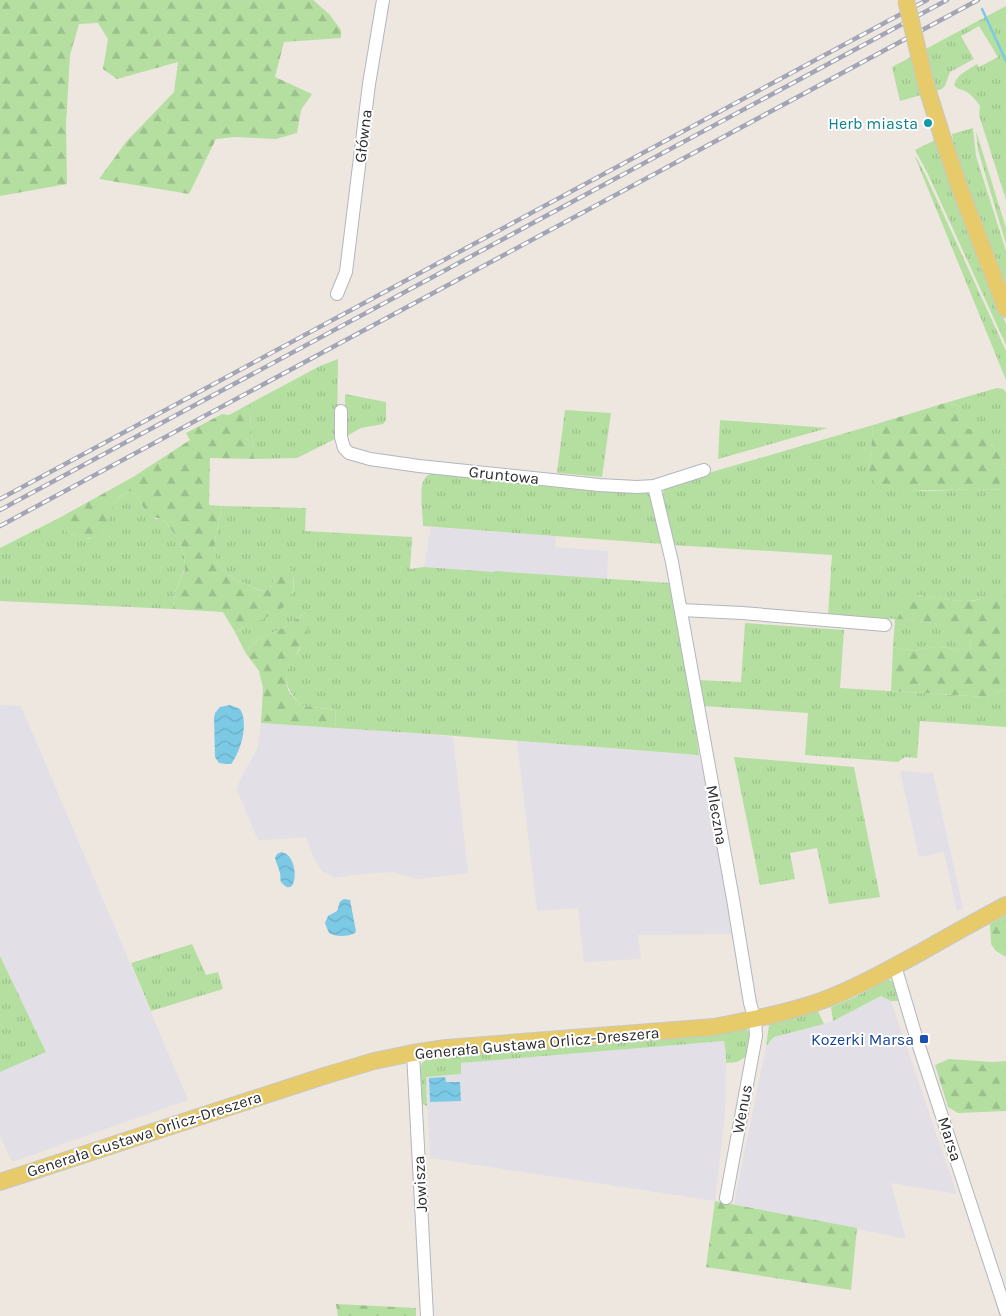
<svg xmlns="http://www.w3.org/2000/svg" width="1006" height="1316" font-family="Karla,sans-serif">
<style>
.industrial{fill:#e2e0e6}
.grass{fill:url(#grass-tufts)}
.forest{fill:url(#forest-firs)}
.water{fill:url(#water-waves)}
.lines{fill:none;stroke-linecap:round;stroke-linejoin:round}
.stream{stroke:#7cc9e6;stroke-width:2.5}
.minor-casing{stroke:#b3b6be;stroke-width:14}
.major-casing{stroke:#c8c8c8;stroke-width:18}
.minor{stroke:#fff;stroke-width:12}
.major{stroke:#e7cb6b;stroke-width:16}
.rail-casing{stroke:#a3a5b5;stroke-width:4.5}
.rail{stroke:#fff;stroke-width:2.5;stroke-dasharray:8;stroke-linecap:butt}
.major-bridge-casing{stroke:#c8c8c8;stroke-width:18;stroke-linecap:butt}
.major-bridge{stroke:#e7cb6b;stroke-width:16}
.culture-dot{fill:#0f9aa8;stroke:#fff;stroke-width:2}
.transit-dot{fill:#1a4fb4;stroke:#fff;stroke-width:2}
.labels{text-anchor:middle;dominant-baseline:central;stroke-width:4;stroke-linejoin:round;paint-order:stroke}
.culture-label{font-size:16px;fill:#0d838f;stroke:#fff;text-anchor:end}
.street-label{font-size:16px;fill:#2c2c2c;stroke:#fff}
.transit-label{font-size:16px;fill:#164399;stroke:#fff;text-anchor:end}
</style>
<defs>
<pattern id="grass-tufts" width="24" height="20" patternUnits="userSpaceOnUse" patternTransform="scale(1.25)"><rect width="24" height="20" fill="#b5dfa1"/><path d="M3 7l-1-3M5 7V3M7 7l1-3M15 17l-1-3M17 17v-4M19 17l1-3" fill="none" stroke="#9cc08b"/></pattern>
<pattern id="forest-firs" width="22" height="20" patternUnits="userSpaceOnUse" patternTransform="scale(1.25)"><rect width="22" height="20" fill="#b5dfa1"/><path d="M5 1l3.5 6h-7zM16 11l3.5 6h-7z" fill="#9cc08b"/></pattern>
<pattern id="water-waves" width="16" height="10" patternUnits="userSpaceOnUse" patternTransform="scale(1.25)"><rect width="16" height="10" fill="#7cc9e6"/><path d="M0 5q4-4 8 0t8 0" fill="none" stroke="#6badc5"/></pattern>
</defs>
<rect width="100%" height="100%" fill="#ede7e0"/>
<g class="industrial">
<path d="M431 527 556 536 555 547 608 551 607 579 496 571 494 572 424 567Z"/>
<path d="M0 705 21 706 188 1100 12 1162 0 1136V1072L46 1052 0 956Z"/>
<path d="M261 723 430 734 453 737 468 873 417 879 392 872 353 875 335 878 322 871 313 856 306 837 283 839 258 840 237 790 240 780 258 747Z"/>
<path d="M517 741 699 755 717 834 735 934 638 935 641 959 584 962 578 908 537 911Z"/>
<path d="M900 771 933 773 963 908 957 911 944 852 919 857Z"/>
<path d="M881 996 891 1001 957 1194 891 1183 906 1239 734 1204 766 1046 774 1037 833 1021Z"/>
<path d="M724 1041 726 1053 725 1115 715 1201 430 1158 426 1077 461 1074V1063Z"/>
</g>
<g class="grass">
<path d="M1006 6V200L979 115 980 106C976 100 971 94 965 91 960 89 957 89 954 85 957 74 968 70 977 64L979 67 998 57 979 26 961 36 974 59 950 72 945 86 942 89 900 101 892 67Z"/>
<path d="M973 128 976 156 1006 251V289L955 154 952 134Z"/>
<path d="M976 131 1006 228V244L978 150Z"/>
<path d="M935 140 1006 324V345L927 172 915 150Z"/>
<path d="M915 157H916L926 176 1006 351V380Z"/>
<path d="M338 359 337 438 297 458 254 459 249 404 320 366Z"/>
<path d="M997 388 1003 389 1006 392V469L1003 460 988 440 957 428 959 406 945 403Z"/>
<path d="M345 394 386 402V420L383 424 361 428 347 436 345 434Z"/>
<path d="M565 410 611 413 602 477 557 473Z"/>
<path d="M720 420 828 428 718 459Z"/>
<path d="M873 425 869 473 886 488 926 491 974 489 1006 490V585C984 609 948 600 919 595L896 619C918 621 958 622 971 642L969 650C957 651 949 647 937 647 930 647 925 649 917 650 909 651 901 649 893 647L895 619 828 615 832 555 673 545 662 496 664 490 671 484Z"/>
<path d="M434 472 525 481V484L645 491 648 493 650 497 663 544 423 526C423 516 419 487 424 480 426 476 429 474 434 472Z"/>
<path d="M131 491 139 498 144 510 156 519H162L168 525 180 542 184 556 185 568 175 592 173 609 0 601V548L59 518 64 530 72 535 81 536 89 539 102 535C108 520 113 495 131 491Z"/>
<path d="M222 506 306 508 305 531 412 537 410 569 424 567 494 572 495 571 670 583 692 704 699 755 430 734 335 728 336 710 302 706C288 691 281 681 291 661 294 657 298 653 300 648 303 640 304 622 305 613L287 626 259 639 245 652 235 632 240 630 293 592 294 582 292 569 275 575 272 586 267 591C257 591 250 586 242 582 201 566 217 539 222 506Z"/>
<path d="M745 623 844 630 840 688 986 697 1006 689V727L920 721 917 758 905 757 898 762 805 755 808 713 702 706 698 680 741 682Z"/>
<path d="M734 757 854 767 880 897 829 904 817 848 790 853 795 879 760 885Z"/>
<path d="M192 944 206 975 218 972 223 989 151 1011 131 963Z"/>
<path d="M0 956 46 1052 0 1072Z"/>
<path d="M887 980H890L895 983 901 1001H891L881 996 833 1021 831 1007 855 997Z"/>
<path d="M818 1011 824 1024 774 1037 766 1046 769 1025 771 1023Z"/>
<path d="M746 1029C754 1034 750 1047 749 1055L737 1062 726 1063V1053L724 1041 461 1063V1074L426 1077 427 1106 422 1104 420 1069 422 1063 428 1058Z"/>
</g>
<g class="forest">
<path d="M0 0H313L329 14 341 30V38L284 42 275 77 312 94 301 110 297 133 276 139 235 137 216 139 189 194 99 179 126 142 174 92 178 62 117 79 103 69 108 39 98 23 79 24 70 55 66 125 67 184 0 196Z"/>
<path d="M945 403 959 406 958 428 983 430 993 447 998 452 1003 460 1006 469V490C972 488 939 491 905 490 896 489 886 490 878 485 873 483 872 479 869 473L873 425Z"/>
<path d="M249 404 254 459 210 458 209 505 222 506C217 538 201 566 242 582 250 586 257 591 266 591L272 586 275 575 281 563 292 569C299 604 281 611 253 623 246 625 241 630 235 632L223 612 173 609 175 592 185 569 184 556 180 542 168 525 162 519 147 516 139 498 131 491C108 496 112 527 98 539 90 539 69 536 64 530 62 527 60 522 59 518L133 477 190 440 186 433 222 414 229 415Z"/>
<path d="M1006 585V689L986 697 891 691 893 647C901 649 909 651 917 650 924 649 930 647 937 647 948 647 958 651 969 650L971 643C958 622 917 621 895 619L898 598C908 593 919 595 929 597 956 601 985 607 1006 585Z"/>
<path d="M305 613 310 622C308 631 305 639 300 647 293 661 281 674 289 691 292 697 298 701 302 706L336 710 335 728 261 723 263 688 259 671 245 652 259 639 287 626Z"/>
<path d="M1006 915V957L996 951 991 944 990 924Z"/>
<path d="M949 1059 993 1062 1006 1061V1111L958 1113 948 1107 935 1065Z"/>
<path d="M715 1201 857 1228 851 1290 706 1267Z"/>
<path d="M336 1304 416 1308V1316H338Z"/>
</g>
<g class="water">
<path d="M230 705 240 709C249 723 241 751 231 764H226L219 763 215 757 214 718 215 713 220 707Z"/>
<path d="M281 852C300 854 298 900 283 884 279 881 281 877 280 873 279 868 276 863 275 858L277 854Z"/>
<path d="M344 899 350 900 356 931 355 933C348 937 335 937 329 933L325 923 328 916 337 911C340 905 337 902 344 899Z"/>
<path d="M445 1077 446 1082H460L461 1101 430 1102 429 1078Z"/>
</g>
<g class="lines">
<path class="stream" d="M982 9 1006 61"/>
<defs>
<g id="minor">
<path d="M337 294 346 272 369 84 383 0"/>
<path d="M341 411V437L344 448 349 453 370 459 419 466 599 485 637 487 654 486 704 470"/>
<path d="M654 486 672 562 733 899 750 1003 755 1020 756 1036 726 1198"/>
<path d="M681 610 742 613 885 625"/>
<path d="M895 966 917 1040 1006 1312"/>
<path d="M413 1053 427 1316"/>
</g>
<g id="major">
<path d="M942 136 960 189 1006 309"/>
<path d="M0 1182 324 1076 374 1061 413 1053 446 1048 714 1027C750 1020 786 1013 821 1001 856 988 890 969 923 951 951 935 978 920 1006 905"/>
</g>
</defs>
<use href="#minor" class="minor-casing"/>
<use href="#major" class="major-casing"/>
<use href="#minor" class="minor"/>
<use href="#major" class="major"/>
<defs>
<g id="rail">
<path d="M0 499 927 0"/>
<path d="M0 510 947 0"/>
<path d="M0 526 978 0"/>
</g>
</defs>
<use href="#rail" class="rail-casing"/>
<use href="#rail" class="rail"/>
<defs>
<path id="major-bridge" d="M906 0 926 85 942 136"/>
</defs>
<use href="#major-bridge" class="major-bridge-casing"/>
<use href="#major-bridge" class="major-bridge"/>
</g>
<circle class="culture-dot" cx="928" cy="123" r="5"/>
<rect class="transit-dot" x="919" y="1034" width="10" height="10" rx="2.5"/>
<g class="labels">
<g class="culture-label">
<text x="918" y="123">Herb miasta</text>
</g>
<g class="street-label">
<text transform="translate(363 136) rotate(-83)">Główna</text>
<text transform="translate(504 475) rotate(6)">Gruntowa</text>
<text transform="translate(717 815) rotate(80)">Mleczna</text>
<text transform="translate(537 1043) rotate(-5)">Generała Gustawa Orlicz-Dreszera</text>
<text transform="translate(742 1109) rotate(-79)">Wenus</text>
<text transform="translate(144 1134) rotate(-18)">Generała Gustawa Orlicz-Dreszera</text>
<text transform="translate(950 1139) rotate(72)">Marsa</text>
<text transform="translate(420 1184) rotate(-93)">Jowisza</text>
</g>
<g class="transit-label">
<text x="914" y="1039">Kozerki Marsa</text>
</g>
</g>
</svg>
